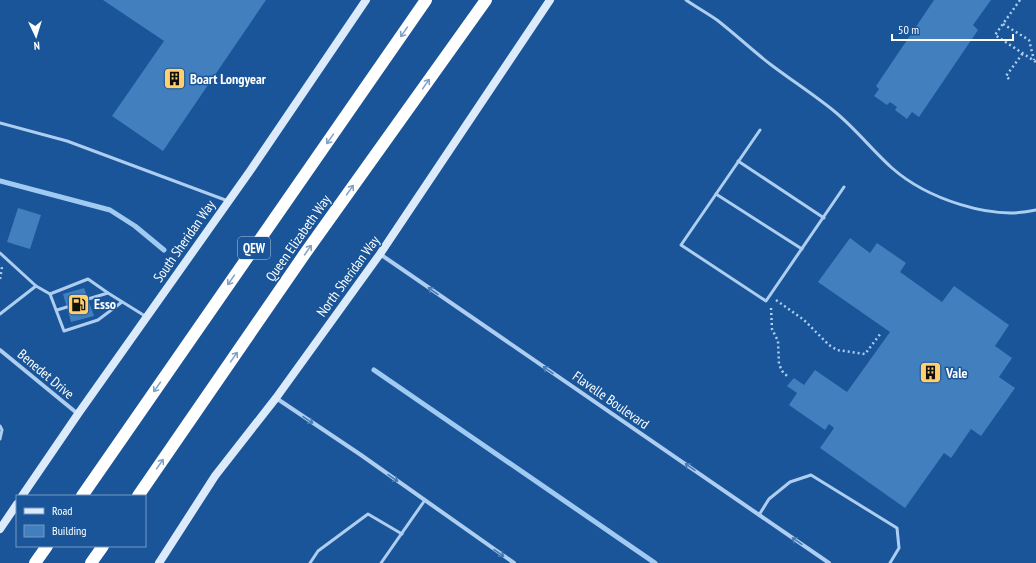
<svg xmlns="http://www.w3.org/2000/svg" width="1036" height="563" font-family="'PT Sans Narrow',sans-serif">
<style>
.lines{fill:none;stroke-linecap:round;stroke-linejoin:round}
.stream{stroke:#a1caf3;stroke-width:5}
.building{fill:#427fbf}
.path{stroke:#aecef1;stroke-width:2.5;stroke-dasharray:2 3;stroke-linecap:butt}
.lane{stroke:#aecef1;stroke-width:3}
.street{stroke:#aecef1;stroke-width:4}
.secondary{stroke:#dcebfb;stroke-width:8}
.highway{stroke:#fff;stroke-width:12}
.oneway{stroke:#80a2c6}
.oneway2{stroke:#4679b3}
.labels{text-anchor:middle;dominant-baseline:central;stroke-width:3;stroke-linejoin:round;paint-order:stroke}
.shield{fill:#195598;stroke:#bacce0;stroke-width:1}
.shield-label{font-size:13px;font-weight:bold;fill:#fff}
.poi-label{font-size:14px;font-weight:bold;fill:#fff;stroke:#195598;text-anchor:start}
.street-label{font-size:14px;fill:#fff;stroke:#195598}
</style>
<rect width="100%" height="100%" fill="#195598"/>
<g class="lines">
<g class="stream">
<path d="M0 181 110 210 135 226 164 250"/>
<path d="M374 370 655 563"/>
</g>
</g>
<g class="building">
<path d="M103 0H266L163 151 112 116 164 41Z"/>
<path d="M934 0H991L973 25 978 30 919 117 912 112 907 119 895 110 897 107 890 102 887 105 874 96 879 89 876 86Z"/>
<path d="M18 208 41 215 30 249 7 242Z"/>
<path d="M850 238 870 253 877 243 906 263 900 272 942 302 954 286 1009 325 995 346 1012 358 999 377 1015 388 981 436 971 429 951 458 944 453 905 508 820 448 834 428 829 424 825 430 789 405 797 393 787 386 794 378 804 385 815 370 847 392 890 332 818 282Z"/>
<path d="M84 288 94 316 71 322 63 294Z"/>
</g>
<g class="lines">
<g class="path">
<path d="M1020 0 995 35 1036 62"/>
<path d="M1003 24 1029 40 1034 60"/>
<path d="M1009 79 1006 76 1023 53"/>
<path d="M0 279 2 267"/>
<path d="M776 300 804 320 829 345 837 350 865 354 881 333"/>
<path d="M771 308 772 329 778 341 779 364 782 371 789 378"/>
</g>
<g class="lane">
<path d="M686 0C696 7 707 13 717 20 735 34 752 50 770 64 791 80 813 94 834 111 855 128 872 150 892 168 926 198 991 221 1036 210"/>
<path d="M0 123 67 141 228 201"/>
<path d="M760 130 681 245 766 301 844 187"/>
<path d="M738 161 824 218"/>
<path d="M716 194 802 249"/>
<path d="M0 253 36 286 0 314"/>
<path d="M36 286 50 294 64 331 98 320 122 302"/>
<path d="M50 294 88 279 108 293 145 316"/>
<path d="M88 299 108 293"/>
<path d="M57 310 67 307"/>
<path d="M0 426 2 430 0 439"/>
<path d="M759 515 769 499 790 482 811 475 897 528 899 548 890 563"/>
<path d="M310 563 318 551 368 514 402 534"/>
<path d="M381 563 425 500"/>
</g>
<g class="street">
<path d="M380 254 829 563"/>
<path d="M0 350 78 414"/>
<path d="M276 398 361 455 514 563"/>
</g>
<g class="secondary">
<path d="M22 496 78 414 250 171 366 0"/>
<path d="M0 529 17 504"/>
<path d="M159 563 215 476 276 398 380 254 550 0"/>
</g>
<g class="highway">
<path d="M82 496 426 0"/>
<path d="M138 496 306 252 486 0"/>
<path d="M35 563 47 546"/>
<path d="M91 563 103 546"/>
</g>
</g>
<defs><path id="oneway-shaft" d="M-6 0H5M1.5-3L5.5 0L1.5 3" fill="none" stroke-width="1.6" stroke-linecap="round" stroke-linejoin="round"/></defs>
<g class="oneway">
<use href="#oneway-shaft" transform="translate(404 32) rotate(125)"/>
<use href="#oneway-shaft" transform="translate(426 84) rotate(-55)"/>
<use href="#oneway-shaft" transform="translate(330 139) rotate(125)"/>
<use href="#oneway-shaft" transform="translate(350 190) rotate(-55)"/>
<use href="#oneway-shaft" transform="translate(308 250) rotate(-55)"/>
<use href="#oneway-shaft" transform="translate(231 280) rotate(125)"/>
<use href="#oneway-shaft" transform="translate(234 357) rotate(-55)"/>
<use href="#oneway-shaft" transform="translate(157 387) rotate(125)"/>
<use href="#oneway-shaft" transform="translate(160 464) rotate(-55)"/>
</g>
<g class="oneway2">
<use href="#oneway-shaft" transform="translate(433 291) rotate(-145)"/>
<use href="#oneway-shaft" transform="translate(548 370) rotate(-145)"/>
<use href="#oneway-shaft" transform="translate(308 420) rotate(34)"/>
<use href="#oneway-shaft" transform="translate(690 467) rotate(-145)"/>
<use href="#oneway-shaft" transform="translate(393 478) rotate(35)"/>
<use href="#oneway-shaft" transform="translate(797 541) rotate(-146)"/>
<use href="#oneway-shaft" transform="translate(499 553) rotate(35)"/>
</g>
<defs>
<symbol id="building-square" viewBox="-11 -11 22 22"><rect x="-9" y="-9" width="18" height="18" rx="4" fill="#ffd06d" stroke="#195598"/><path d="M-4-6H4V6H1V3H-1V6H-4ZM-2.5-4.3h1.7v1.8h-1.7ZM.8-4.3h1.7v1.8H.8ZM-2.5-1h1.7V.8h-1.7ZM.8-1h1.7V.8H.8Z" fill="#111"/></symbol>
<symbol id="fuel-square" viewBox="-11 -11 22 22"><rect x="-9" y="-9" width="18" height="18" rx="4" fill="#ffd06d" stroke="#195598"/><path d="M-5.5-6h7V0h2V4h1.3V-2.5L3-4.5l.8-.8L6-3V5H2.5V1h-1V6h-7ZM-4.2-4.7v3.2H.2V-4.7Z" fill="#111"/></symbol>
</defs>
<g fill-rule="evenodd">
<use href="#building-square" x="162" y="66" width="25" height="25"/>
<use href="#fuel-square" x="66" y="292" width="25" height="25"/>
<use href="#building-square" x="918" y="360" width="25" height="25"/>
</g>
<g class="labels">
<rect class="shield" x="238" y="237" width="32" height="22" rx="3"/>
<g class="shield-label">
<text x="254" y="248">QEW</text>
</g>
<g class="poi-label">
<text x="190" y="79">Boart Longyear</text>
<text x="94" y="304">Esso</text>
<text x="946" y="373">Vale</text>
</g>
<g class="street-label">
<text transform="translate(298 238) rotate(-55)">Queen Elizabeth Way</text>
<text transform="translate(184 241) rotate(-55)">South Sheridan Way</text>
<text transform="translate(348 276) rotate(-54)">North Sheridan Way</text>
<text transform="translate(46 374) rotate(40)">Benedet Drive</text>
<text transform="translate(611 400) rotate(35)">Flavelle Boulevard</text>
</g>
</g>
<rect x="16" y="495" width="130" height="52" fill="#195598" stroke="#7599c1"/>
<rect x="24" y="508" width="20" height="6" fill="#dcebfb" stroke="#7599c1"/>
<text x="52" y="515" font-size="12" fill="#ffffff">Road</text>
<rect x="24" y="525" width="20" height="12" fill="#427fbf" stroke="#7599c1"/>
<text x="52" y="535" font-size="12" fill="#ffffff">Building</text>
<g transform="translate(36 36) rotate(176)" stroke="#195598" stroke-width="3" paint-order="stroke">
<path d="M0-3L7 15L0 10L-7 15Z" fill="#ffffff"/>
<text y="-6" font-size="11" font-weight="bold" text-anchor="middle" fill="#ffffff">N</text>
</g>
<path d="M892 34v6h121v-6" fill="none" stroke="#ffffff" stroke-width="2"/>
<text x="898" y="34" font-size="12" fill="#ffffff" stroke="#195598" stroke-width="3" paint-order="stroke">50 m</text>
</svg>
